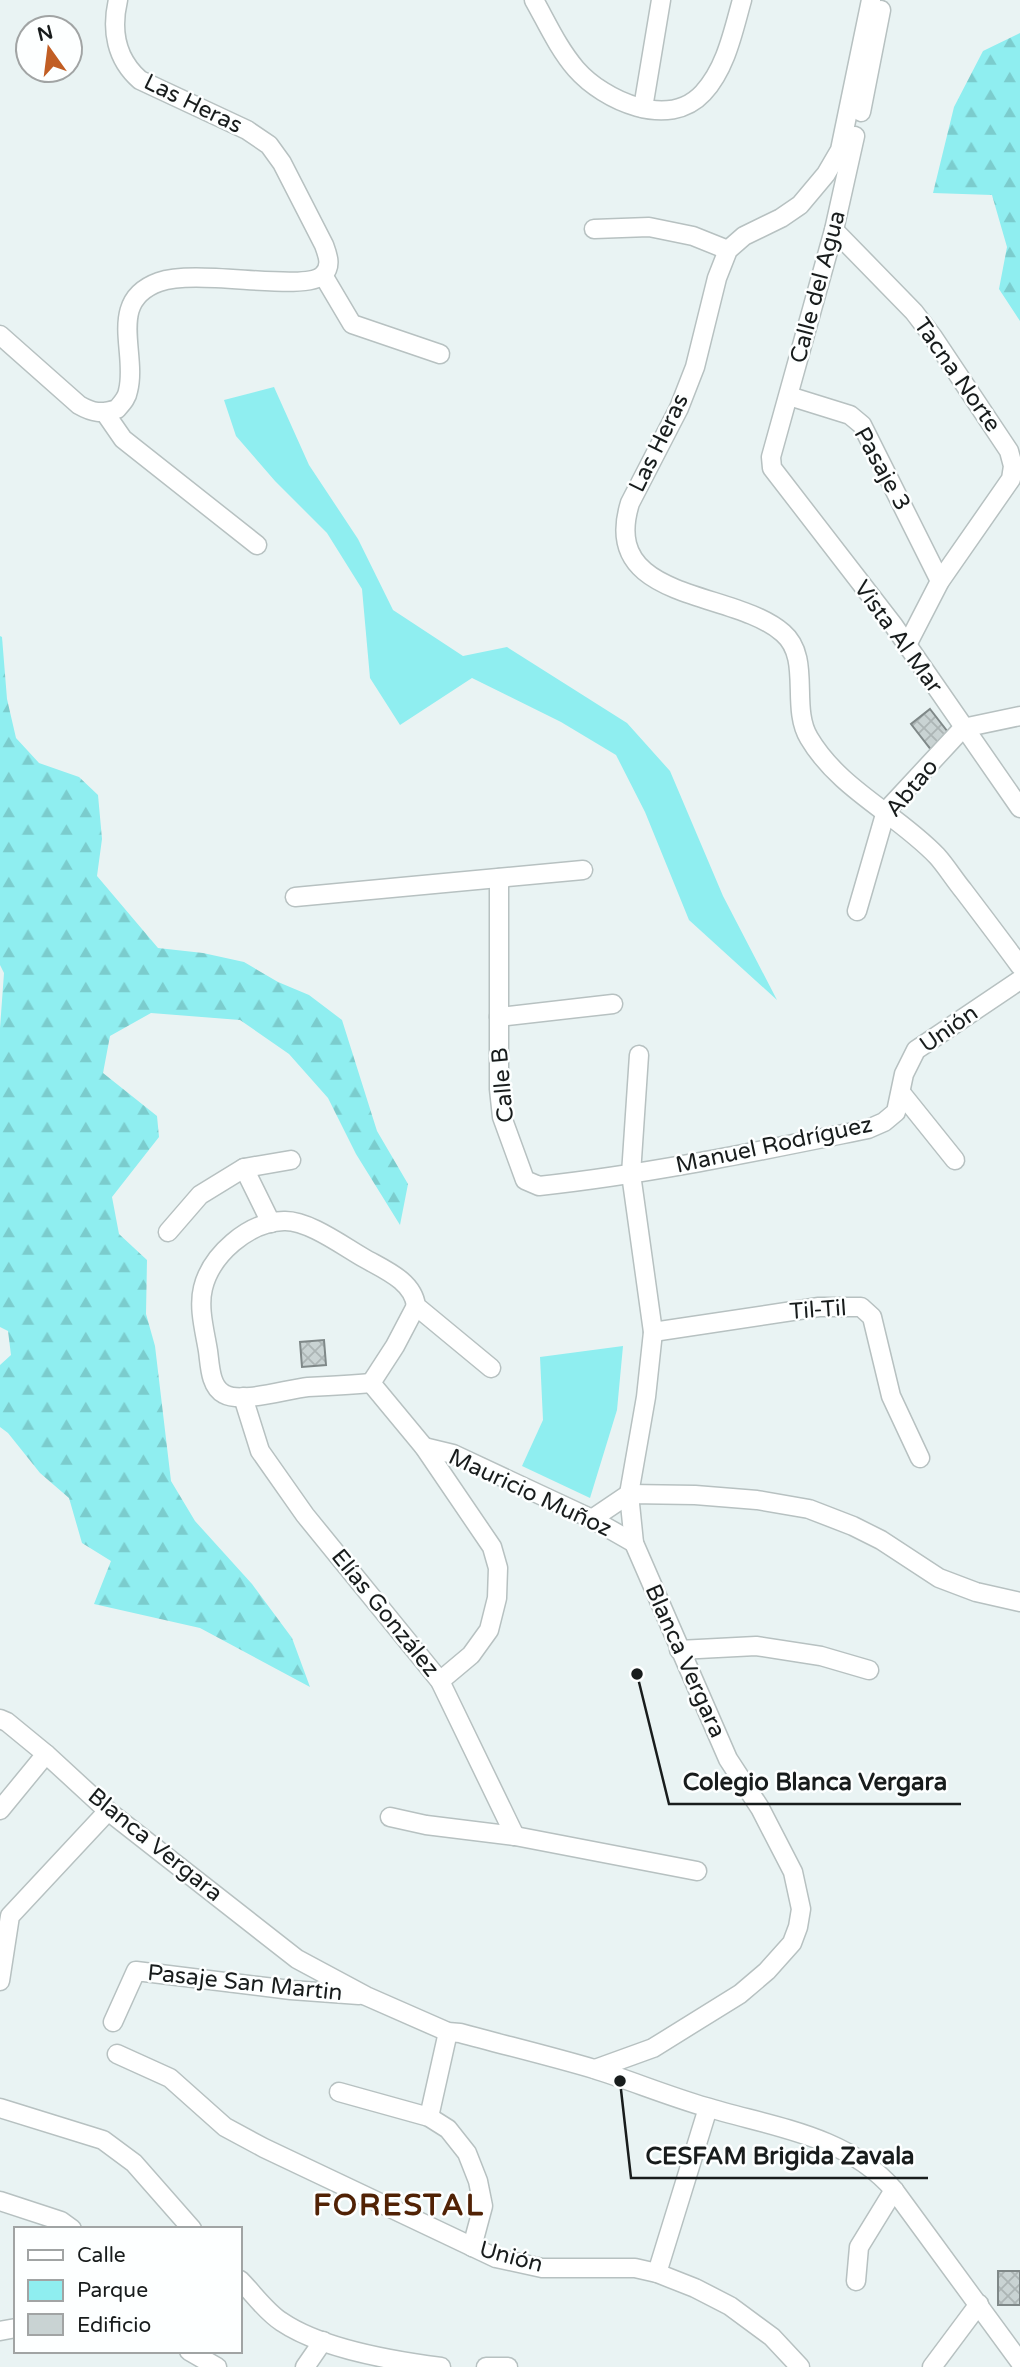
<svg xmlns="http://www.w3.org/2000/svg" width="1020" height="2367" font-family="'Varela Round',sans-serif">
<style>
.green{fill:#8feef0}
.forest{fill:url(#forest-firs)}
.building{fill:url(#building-cross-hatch);stroke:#7f8888;stroke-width:2}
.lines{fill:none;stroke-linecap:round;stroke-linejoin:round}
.minor-casing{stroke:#b7c1c1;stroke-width:21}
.minor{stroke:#fff;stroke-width:18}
.labels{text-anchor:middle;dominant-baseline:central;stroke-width:5;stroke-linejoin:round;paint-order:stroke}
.street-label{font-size:23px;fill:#181c1c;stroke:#fdffff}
.district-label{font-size:30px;font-weight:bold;letter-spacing:2px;fill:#512205;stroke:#fdffff}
.leader{fill:none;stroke:#181c1c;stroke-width:2.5}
.callout-dot{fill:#181c1c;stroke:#fdffff;stroke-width:2.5}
.callout-label{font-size:24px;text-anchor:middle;font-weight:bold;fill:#181c1c;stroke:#fdffff;stroke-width:5;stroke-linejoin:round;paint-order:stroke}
</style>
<defs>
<pattern id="forest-firs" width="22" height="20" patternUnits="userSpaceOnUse" patternTransform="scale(1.75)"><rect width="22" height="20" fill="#8feef0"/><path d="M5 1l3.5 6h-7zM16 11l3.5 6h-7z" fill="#7bcccd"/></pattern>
<pattern id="building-cross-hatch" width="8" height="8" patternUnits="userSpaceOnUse" patternTransform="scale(1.75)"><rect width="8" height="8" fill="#c9d3d3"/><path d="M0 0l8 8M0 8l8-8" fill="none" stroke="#acb5b5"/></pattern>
</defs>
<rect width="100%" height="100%" fill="#e9f3f3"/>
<g class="green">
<path d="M274 387 309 465 358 539 393 610 463 656 507 647 627 723 670 771 723 896 777 1000 689 920 645 812 616 755 561 722 472 678 400 725 370 678 362 589 327 533 275 481 236 436 224 400Z"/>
<path d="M623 1346 617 1410 590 1498 522 1466 543 1420 540 1357Z"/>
</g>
<g class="forest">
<path d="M1020 33V321L999 289 1007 247 992 195 933 193 954 107 983 51Z"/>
<path d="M0 636 2 637 7 699 16 738 39 763 79 777 98 795 102 839 97 876 158 948 203 953 244 962 278 982 309 995 342 1020 377 1131 408 1184 400 1225 356 1154 328 1098 289 1054 240 1020 151 1013 110 1036 103 1073 157 1116 159 1137 112 1197 119 1234 147 1260 146 1314 155 1346 171 1481 195 1521 252 1584 292 1638 310 1687 200 1628 94 1604 111 1561 82 1543 69 1498 40 1473 8 1433 0 1427V1365L11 1355 8 1331 0 1327V1028L4 973 0 965Z"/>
</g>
<g class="building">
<path d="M930 709 951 736 932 751 911 724Z"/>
<path d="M324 1340 326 1365 302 1367 300 1342Z"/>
<rect x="998" y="2271" width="22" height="34"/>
</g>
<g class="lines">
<defs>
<g id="minor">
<path d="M534 0C547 23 558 48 576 69 604 101 669 130 703 93 726 68 733 32 742 0"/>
<path d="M871 0 840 150 826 174 800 205 781 218 744 236 728 250 717 278 695 367 679 408 630 503C599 603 733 589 783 633 812 658 790 707 809 738 839 789 897 814 937 856 946 866 954 879 963 890 982 915 1001 940 1020 966"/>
<path d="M643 108 661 0"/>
<path d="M861 112 881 10"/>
<path d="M855 136 834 230 771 457 772 468 894 626 1020 808"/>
<path d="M594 229 649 227 693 236 728 250"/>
<path d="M834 230 914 312 933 337 1009 451 1013 466 1011 479 940 581 907 645"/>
<path d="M323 275 352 324 440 354"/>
<path d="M0 335 79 405C93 413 101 414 117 409 122 403 127 398 128 391 138 353 106 301 159 282 197 268 304 293 323 275 332 266 328 256 324 245L282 163 269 145 247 130 140 80C116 59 111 30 118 0"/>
<path d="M789 396 850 415 862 425 940 581"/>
<path d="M105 413 123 439 257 545"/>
<path d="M499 878V1089L502 1117 525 1180 539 1186C650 1174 759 1151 868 1129L884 1122 896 1112 904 1074 916 1050 1020 980"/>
<path d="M295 897 583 870"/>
<path d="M857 911 886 811 963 728 1020 716"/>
<path d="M499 1017 613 1004"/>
<path d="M902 1094 955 1160"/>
<path d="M244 1168 271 1223"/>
<path d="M168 1232 200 1195 244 1168 291 1160"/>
<path d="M653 1332 819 1307H861L872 1317 891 1396 920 1458"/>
<path d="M371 1383C350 1385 329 1386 308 1387 287 1389 241 1404 224 1394 210 1387 210 1365 208 1351 205 1332 198 1308 203 1288 211 1255 248 1222 284 1221 308 1220 343 1246 364 1258 385 1270 413 1281 416 1306L491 1368"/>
<path d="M371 1383 424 1447 492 1547 498 1568 497 1598 489 1630 471 1655 440 1681"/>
<path d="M371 1383 395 1346 416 1306"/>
<path d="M243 1397 260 1451 305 1515 440 1681 515 1836"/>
<path d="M424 1447 453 1454 592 1519 634 1543"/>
<path d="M592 1519 629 1494 695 1495 757 1500 809 1509 853 1526 881 1540 939 1578 976 1592 1020 1602"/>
<path d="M679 1650 756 1646 821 1656 869 1670"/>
<path d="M0 1719 7 1722 46 1754 108 1811 297 1959 366 1996 448 2032 460 2033C504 2045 550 2056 594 2069 632 2081 668 2096 706 2107 772 2127 847 2135 894 2190L1020 2362"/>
<path d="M0 1810 46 1754"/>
<path d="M390 1817 426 1825 515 1836 697 1871"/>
<path d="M0 1981 10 1916 108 1811"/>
<path d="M113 2022 136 1971 291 1990 359 1995"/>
<path d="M117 2054 170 2078 225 2127 264 2148 496 2258 542 2268H635L657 2273 695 2288 730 2306 772 2337 800 2367"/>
<path d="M595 2069 653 2048 740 1994 767 1971 792 1943 798 1927 801 1909 793 1872 760 1808 728 1759 634 1543 629 1494 646 1397 653 1332 631 1174 639 1055"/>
<path d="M339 2092 429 2117 448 2129 467 2153 478 2181 483 2206 472 2247"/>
<path d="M0 2108 103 2140 134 2163 192 2229"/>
<path d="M429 2117 448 2032"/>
<path d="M0 2201 61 2221 72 2229"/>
<path d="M657 2273 708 2108"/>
<path d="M240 2280C253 2293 266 2312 282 2322 322 2349 394 2361 441 2367"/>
<path d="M856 2281 859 2247 894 2190"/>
<path d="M0 2331 16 2328"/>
<path d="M189 2351 217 2367"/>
<path d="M305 2367 323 2341"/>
<path d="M486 2367H508"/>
<path d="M932 2367 979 2304"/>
</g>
</defs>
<use href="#minor" class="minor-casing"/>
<use href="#minor" class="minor"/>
</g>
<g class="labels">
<g class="street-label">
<text transform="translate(193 104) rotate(26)">Las Heras</text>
<text transform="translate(818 287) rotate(-75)">Calle del Agua</text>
<text transform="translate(957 375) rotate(55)">Tacna Norte</text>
<text transform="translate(659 443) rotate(-64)">Las Heras</text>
<text transform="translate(882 469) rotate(61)">Pasaje 3</text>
<text transform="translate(898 637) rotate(54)">Vista Al Mar</text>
<text transform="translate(912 788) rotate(-50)">Abtao</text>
<text transform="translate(949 1029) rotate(-35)">Unión</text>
<text transform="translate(503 1085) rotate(-95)">Calle B</text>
<text transform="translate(774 1145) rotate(-12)">Manuel Rodríguez</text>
<text transform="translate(818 1310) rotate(-4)">Til-Til</text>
<text transform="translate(530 1493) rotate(25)">Mauricio Muñoz</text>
<text transform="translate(385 1613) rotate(51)">Elías González</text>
<text transform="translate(685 1661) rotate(66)">Blanca Vergara</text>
<text transform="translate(155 1845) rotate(39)">Blanca Vergara</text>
<text transform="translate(245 1983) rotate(6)">Pasaje San Martin</text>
<text transform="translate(511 2257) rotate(15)">Unión</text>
</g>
<g class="district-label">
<text x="399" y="2205">FORESTAL</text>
</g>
</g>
<path class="leader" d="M637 1674L669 1804H961M620 2081L631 2178H928"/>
<g class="callout-dot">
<circle cx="637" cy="1674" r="7"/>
<circle cx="620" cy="2081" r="7"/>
</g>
<g class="callout-label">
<text x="815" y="1790">Colegio Blanca Vergara</text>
<text x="780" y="2164">CESFAM Brigida Zavala</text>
</g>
<rect x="14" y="2227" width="228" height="126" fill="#fdffff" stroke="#a1a4a4" stroke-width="2"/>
<rect x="28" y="2250" width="35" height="10" fill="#ffffff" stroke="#a1a4a4" stroke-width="2"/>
<text x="77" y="2262" font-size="21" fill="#181c1c">Calle</text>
<rect x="28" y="2280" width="35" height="21" fill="#8feef0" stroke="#a1a4a4" stroke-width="2"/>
<text x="77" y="2297" font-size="21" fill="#181c1c">Parque</text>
<rect x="28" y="2314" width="35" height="21" fill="#c9d3d3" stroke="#a1a4a4" stroke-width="2"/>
<text x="77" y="2332" font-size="21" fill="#181c1c">Edificio</text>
<g transform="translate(49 49) rotate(346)"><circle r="33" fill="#fdffff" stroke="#a1a4a4" stroke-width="2"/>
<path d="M0-5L12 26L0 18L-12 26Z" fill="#c15e24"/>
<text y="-10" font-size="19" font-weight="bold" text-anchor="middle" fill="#181c1c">N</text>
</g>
</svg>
